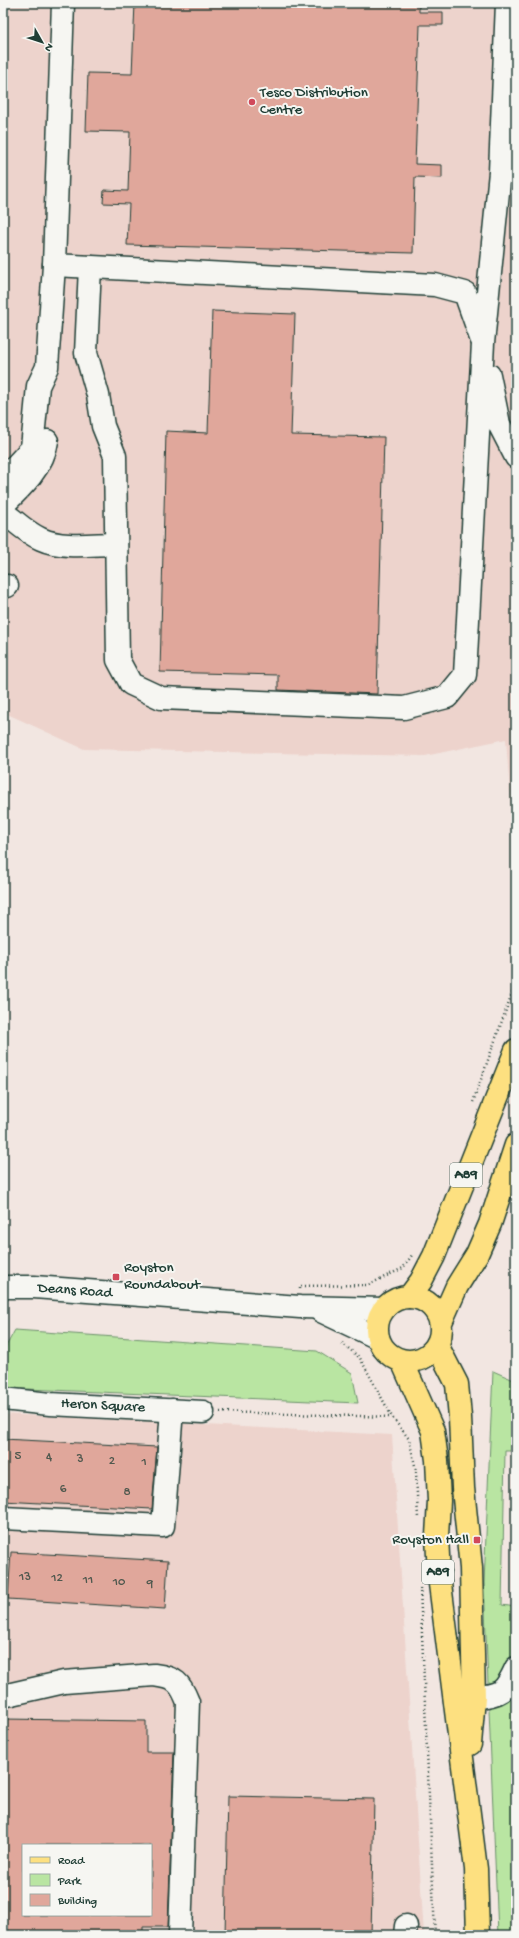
<svg xmlns="http://www.w3.org/2000/svg" width="519" height="1938" font-family="'Gochi Hand',sans-serif">
<style>
.built{fill:#edd3cc;fill-rule:evenodd}
.green{fill:#b9e5a2;stroke:#6c916b}
.building{fill:#e0a79b;stroke:#1f3d34;fill-rule:evenodd}
.lines{fill:none;stroke-linecap:round;stroke-linejoin:round}
.minor-casing{stroke:#1f3d34;stroke-width:25}
.major-casing{stroke:#1f3d34;stroke-width:25}
.path{stroke:#1f3d34;stroke-width:2.5;stroke-dasharray:1 3;stroke-linecap:butt}
.minor{stroke:#f6f6f2;stroke-width:22}
.major{stroke:#fde080;stroke-width:22}
.poi-dot{fill:#d1495b;stroke:#f6f6f2;stroke-width:1.5}
.labels{text-anchor:middle;dominant-baseline:central;stroke-width:4;stroke-linejoin:round;paint-order:stroke}
.number-label{font-size:13px;fill:#4f584e}
.shield{fill:#f6f6f2;stroke:#60746d;stroke-width:1}
.shield-label{font-size:14px;font-weight:bold;fill:#1f3d34}
.poi-label{font-size:15px;fill:#1f3d34;stroke:#f6f6f2;text-anchor:start}
.street-label{font-size:15px;fill:#1f3d34;stroke:#f6f6f2}
</style>
<rect width="100%" height="100%" fill="#f2e6e1"/>
<filter id="ink" filterUnits="userSpaceOnUse"><feTurbulence type="fractalNoise" baseFrequency=".025" numOctaves="2"/><feDisplacementMap in="SourceGraphic" scale="8" xChannelSelector="R" yChannelSelector="G"/><feConvolveMatrix kernelMatrix="1 2 1 2 8 2 1 2 1" color-interpolation-filters="sRGB"/></filter>
<g filter="url(#ink)">
<g class="built">
<path d="M3 3H516V875L506 739 425 756 84 749 3 712Z"/>
<path d="M3 1414 392 1435 424 1935H3ZM23 1845H151V1915H23Z"/>
</g>
<g class="green">
<path d="M15 1330 317 1351 352 1373 358 1403 3 1388V1352Z"/>
<path d="M493 1371 516 1381V1451H505L502 1605 516 1607V1935H498L484 1583Z"/>
</g>
<g class="building">
<path d="M135 3H419V12H443V25H420L415 164 442 165V178L415 177 413 253 127 245 129 204 103 203 104 190 128 191 130 132 86 131 88 73 132 74Z"/>
<path d="M212 311 295 314 291 435 384 437 377 694 278 690V675L160 672 166 431 208 433Z"/>
<path d="M3 1439 157 1447 152 1509 3 1501Z"/>
<path d="M11 1552 168 1561 165 1609 8 1599Z"/>
<path d="M3 1719 146 1721V1752H174L168 1927H143V1935H3ZM23 1845H151V1915H23Z"/>
<path d="M228 1796 374 1799 371 1935H225Z"/>
</g>
<g class="lines">
<defs>
<g id="minor">
<path d="M63 3 54 265 435 285 465 293 481 338"/>
<path d="M90 267 86 353 98 395 103 426 115 456 118 660 131 684 161 698 404 708 447 697 465 675 483 343 500 172 507 3"/>
<path d="M489 375 499 424 516 457"/>
<path d="M3 479 32 448 38 386 47 367 54 265"/>
<path d="M3 505C21 488 44 466 47 441"/>
<path d="M3 512C15 521 27 533 41 539 63 549 93 544 116 544"/>
<path d="M3 586H7"/>
<path d="M3 1287H34L300 1307 384 1309"/>
<path d="M321 1311 378 1338"/>
<path d="M3 1399 50 1404 203 1412"/>
<path d="M3 1518 163 1526 172 1410"/>
<path d="M3 1696 64 1682 154 1675C176 1678 180 1682 188 1702L180 1935"/>
<path d="M474 1698C501 1694 504 1694 516 1668"/>
<path d="M405 1935 406 1926"/>
</g>
<g id="major">
<path d="M409 1297 421 1281 434 1256 516 1050"/>
<circle cx="409" cy="1329" r="32"/>
<path d="M441 1322 457 1286 477 1254 490 1224 516 1145"/>
<path d="M437 1345 457 1384 460 1417 463 1488 471 1568 474 1698 470 1744"/>
<path d="M402 1361 433 1431 437 1460 439 1501 437 1536 439 1576 476 1869 478 1935"/>
</g>
</defs>
<use href="#minor" class="minor-casing"/>
<use href="#major" class="major-casing"/>
<g class="path">
<path d="M473 1102 516 982"/>
<path d="M300 1289V1286L368 1285 403 1268 412 1255"/>
<path d="M342 1343 360 1358 392 1417 409 1439 416 1470 418 1519"/>
<path d="M220 1412 392 1417"/>
<path d="M420 1588 435 1935"/>
</g>
<use href="#minor" class="minor"/>
<use href="#major" class="major"/>
</g>
</g>
<g class="poi-dot">
<circle cx="252" cy="102" r="4"/>
<rect x="112" y="1273" width="8" height="8" rx="2"/>
<rect x="473" y="1536" width="8" height="8" rx="2"/>
</g>
<g class="labels">
<g class="number-label">
<text x="18" y="1456">5</text>
<text x="49" y="1457">4</text>
<text x="80" y="1459">3</text>
<text x="112" y="1461">2</text>
<text x="144" y="1462">1</text>
<text x="63" y="1489">6</text>
<text x="127" y="1492">8</text>
<text x="25" y="1577">13</text>
<text x="57" y="1578">12</text>
<text x="88" y="1580">11</text>
<text x="119" y="1582">10</text>
<text x="150" y="1584">9</text>
</g>
<g class="shield">
<rect x="450" y="1163" width="32" height="24" rx="3"/>
<rect x="422" y="1560" width="32" height="24" rx="3"/>
</g>
<g class="shield-label">
<text x="466" y="1175">A89</text>
<text x="438" y="1572">A89</text>
</g>
<g class="poi-label">
<text x="260" y="93">Tesco Distribution<tspan x="260" dy="17">Centre</tspan></text>
<text x="124" y="1268">Royston<tspan x="124" dy="17">Roundabout</tspan></text>
<text x="469" y="1540" text-anchor="end">Royston Hall</text>
</g>
<g class="street-label">
<text transform="translate(75 1291) rotate(4)">Deans Road</text>
<text transform="translate(103 1406) rotate(3)">Heron Square</text>
</g>
</g>
<rect width="519" height="1938" fill="none" stroke="#f6f6f2" stroke-width="16"/>
<rect x="8" y="8" width="503" height="1922" fill="none" stroke="#1f3d34" stroke-width="1.5" filter="url(#ink)"/>
<rect x="22" y="1844" width="130" height="72" fill="#f6f6f2" stroke="#a0aca6"/>
<rect x="30" y="1857" width="20" height="6" fill="#fde080" stroke="#a0aca6"/>
<text x="58" y="1864" font-size="12" fill="#1f3d34">Road</text>
<rect x="30" y="1874" width="20" height="12" fill="#b9e5a2" stroke="#a0aca6"/>
<text x="58" y="1884" font-size="12" fill="#1f3d34">Park</text>
<rect x="30" y="1894" width="20" height="12" fill="#e0a79b" stroke="#a0aca6"/>
<text x="58" y="1904" font-size="12" fill="#1f3d34">Building</text>
<g transform="translate(42 42) rotate(129)" stroke="#f6f6f2" stroke-width="3" paint-order="stroke">
<path d="M0-3L7 15L0 10L-7 15Z" fill="#1f3d34"/>
<text y="-6" font-size="11" font-weight="bold" text-anchor="middle" fill="#1f3d34">N</text>
</g>
</svg>
